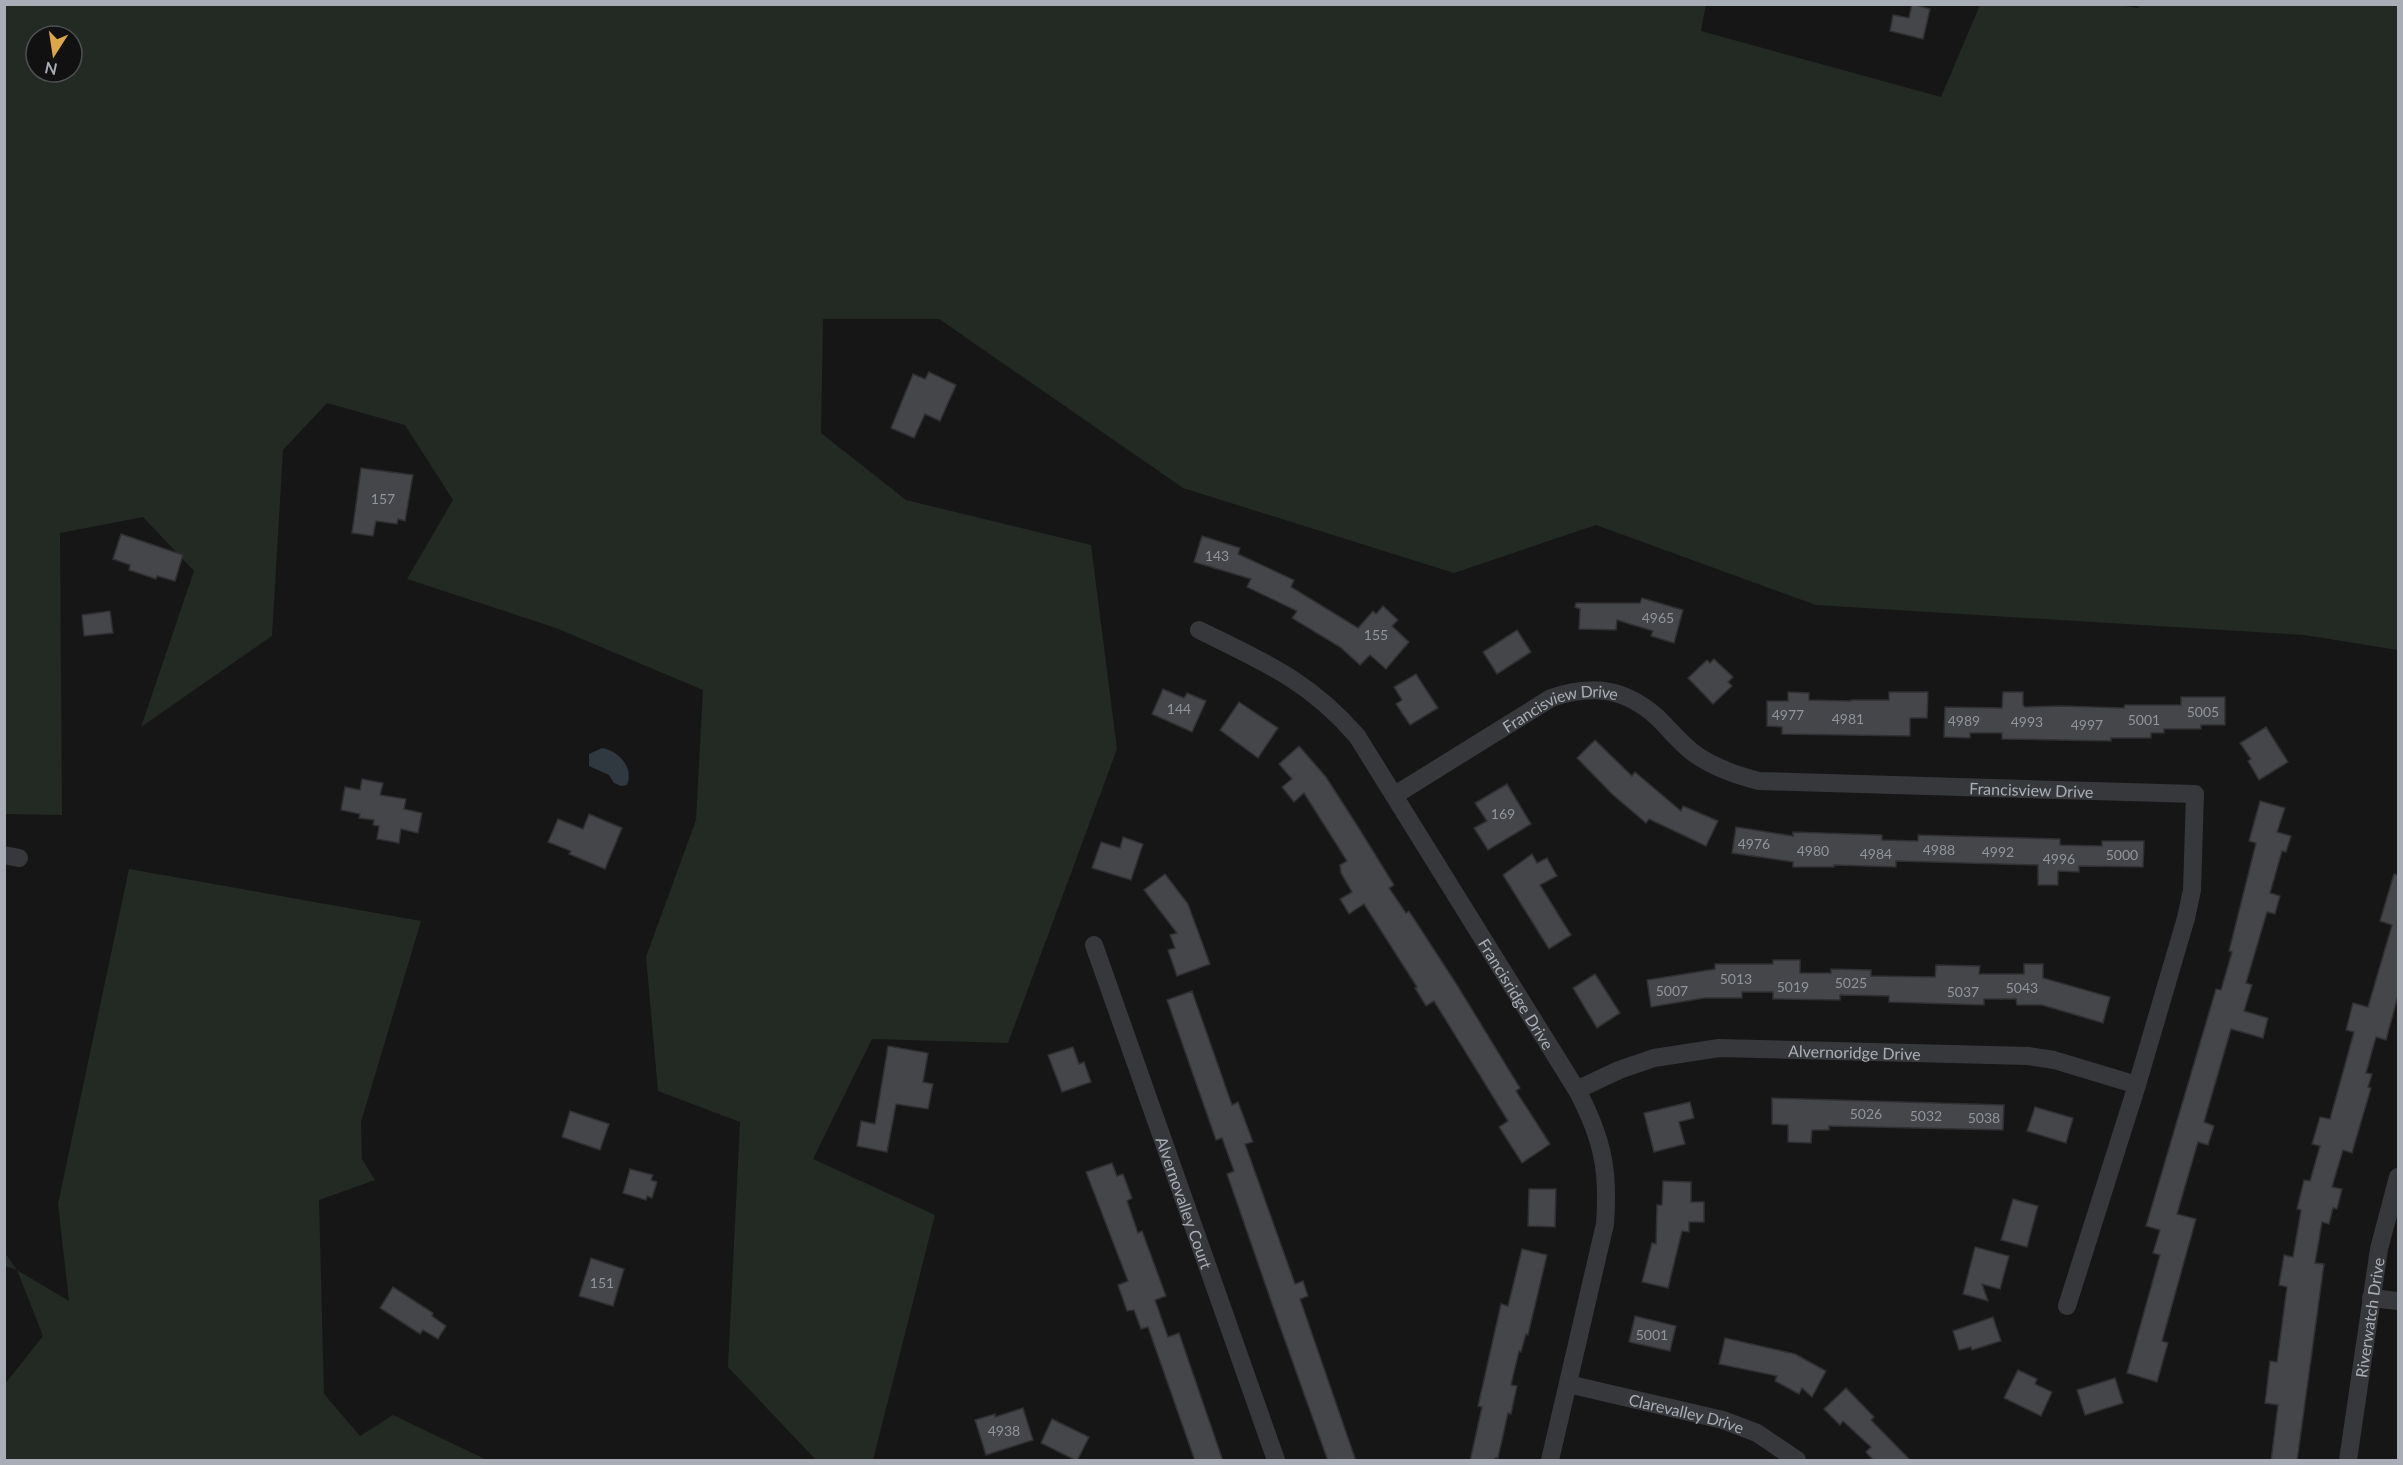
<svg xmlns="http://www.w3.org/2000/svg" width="2403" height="1465" font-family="Lato,sans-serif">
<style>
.green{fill:#222a23;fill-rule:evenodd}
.water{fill:#30393f}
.building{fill:#45464a;stroke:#303033;stroke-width:1.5}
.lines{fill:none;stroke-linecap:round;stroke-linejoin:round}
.minor{stroke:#37383c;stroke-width:18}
.labels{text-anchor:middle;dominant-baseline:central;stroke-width:4.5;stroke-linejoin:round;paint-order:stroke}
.number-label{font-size:14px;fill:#90949b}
.street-label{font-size:16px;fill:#a9aeb6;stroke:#111112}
</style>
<rect width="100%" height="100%" fill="#161617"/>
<g class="green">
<path d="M1706 4 1701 31 1941 97 1980 5 2111 4 2137 8 2143 4 2398 5V650L2304 635 1816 605 1596 525 1454 573 1183 488 939 319H823L821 433 906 500 1091 545 1117 749 1008 1043 872 1039 813 1159 935 1215 873 1460H816L728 1367 740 1122 658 1091 646 957 696 820 703 690 556 628 407 579 453 500 405 425 327 403 283 450 272 636 141 727 194 571 143 517 60 533 62 815 5 814V5ZM36 36H72V72H36Z"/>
<path d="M129 869 421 921 361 1122 362 1159 375 1180 319 1200 324 1394 360 1436 393 1415 487 1460H5V1384L43 1336 17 1270 5 1266V1253L17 1270 69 1301 58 1204Z"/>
</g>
<path class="water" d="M602 748C618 751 634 766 627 785L621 786 614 783 609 775 589 766V754Z"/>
<g class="building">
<path d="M1912 4 1930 9 1923 39 1890 31 1893 15 1909 18Z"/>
<path d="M929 372 956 385 940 421 925 414 914 438 891 428 913 374 925 379Z"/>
<path d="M361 468 413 475 405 521 398 519 397 524 376 521 373 536 352 533Z"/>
<path d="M121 534 183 555 175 581 157 576 156 579 129 570 130 565 113 559Z"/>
<path d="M1202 536 1240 548 1238 554 1294 580 1291 587 1358 628 1373 611 1376 614 1383 606 1398 620 1392 626 1409 642 1386 669 1370 655 1360 665 1340 647 1292 618 1297 611 1247 587 1251 579 1194 562Z"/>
<path d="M1642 598 1683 610 1674 643 1651 636 1653 631 1617 620 1616 630 1579 629 1580 609 1575 607 1576 603H1640Z"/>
<path d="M110 611 113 633 84 636 82 615Z"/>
<path d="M1517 630 1531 652 1497 674 1483 652Z"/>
<path d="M1714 659 1733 677 1728 682 1732 686 1713 704 1688 678 1707 660 1710 663Z"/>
<path d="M1416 674 1438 708 1410 725 1396 704 1402 700 1394 687Z"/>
<path d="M1163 689 1184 698 1187 693 1206 701 1192 732 1152 714Z"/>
<path d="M1788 692 1809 693V700L1851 701V700H1889V692H1928L1927 718H1910V736L1782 734V727L1767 726V701H1788Z"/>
<path d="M2003 692H2023V705L2025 707 2063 706 2124 708 2125 705H2181V697H2225V725H2201V729H2164V733H2151V738H2111V741L2002 739V733H1970V738L1944 737 1945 707 2002 708Z"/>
<path d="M1239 702 1278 728 1258 758 1220 730Z"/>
<path d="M2266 727 2288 762 2259 780 2248 761 2251 759 2240 743Z"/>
<path d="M1595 740 1632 776 1635 772 1681 811 1683 806 1718 821 1706 846 1649 819 1646 823 1612 794 1577 758Z"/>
<path d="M1299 746 1326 777 1360 830 1394 885 1389 888 1406 913 1409 911 1457 985 1520 1088 1516 1091 1550 1144 1522 1163 1499 1127 1508 1121 1434 1001 1426 1006 1415 988 1417 987 1364 904 1349 914 1340 899 1352 892 1341 873 1340 865 1347 861 1304 793 1294 802 1282 787 1292 779 1279 764Z"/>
<path d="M362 779 383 783 380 795 406 799 404 809 422 813 418 833 401 829 399 843 377 839 379 826 373 825 374 820 359 818 360 814 341 810 345 787 360 790Z"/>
<path d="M1507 784 1531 824 1488 850 1474 828 1487 821 1475 803Z"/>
<path d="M2260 801 2285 808 2277 832 2291 836 2286 852 2282 851 2270 893 2280 896 2275 914 2267 912 2246 983 2252 985 2244 1011 2268 1018 2263 1038 2231 1029 2204 1122 2214 1126 2208 1145 2198 1142 2177 1214 2196 1219 2162 1341 2168 1343 2157 1382 2127 1373 2160 1255 2153 1253 2160 1230 2146 1226 2216 989 2221 990 2232 952 2229 951 2256 843 2249 841Z"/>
<path d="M589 814 622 828 605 869 569 854 571 851 548 842 558 819 583 829Z"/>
<path d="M1736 827 1793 836V832L1882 835V840L1918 841V835L2060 839V845L2102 846V841H2144L2143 867 2079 866V872L2058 871V885H2038V865L1896 861V867L1834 865V867H1793V862L1732 853Z"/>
<path d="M1123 837 1143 844 1131 880 1092 868 1101 842 1120 848Z"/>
<path d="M1532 854 1537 863 1547 858 1557 876 1540 885 1571 935 1549 949 1503 875Z"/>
<path d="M1165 874 1188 904 1210 964 1177 976 1168 950 1175 948 1170 935 1177 933 1144 890Z"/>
<path d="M2394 874 2398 875V996L2386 1040 2376 1037 2366 1073 2372 1074 2368 1087 2371 1088 2352 1153 2343 1150 2332 1187 2342 1189 2337 1209 2333 1208 2329 1224 2322 1222 2315 1263 2324 1264 2297 1461H2271L2278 1405 2265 1403 2270 1361 2277 1362 2287 1287 2279 1285 2284 1255 2293 1257 2301 1210 2297 1209 2304 1180 2310 1181 2320 1146 2312 1144 2320 1117 2330 1119 2354 1032 2346 1030 2353 1003 2368 1007 2392 925 2380 921Z"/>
<path d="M1773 960H1800V973H1831V969L1871 970V976L1935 977 1936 965 1980 966 1979 974H2024V964H2043V978L2110 997 2103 1023 2042 1005H2017L2016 999H1984V1005L1889 1002V996L1840 995V1000L1773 999V992H1742V998H1705L1651 1007 1647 980 1715 969V964H1773Z"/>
<path d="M1595 974 1620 1013 1597 1028 1573 988Z"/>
<path d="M1192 991 1232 1105 1238 1102 1253 1142 1245 1144 1295 1284 1303 1281 1308 1296 1300 1299 1356 1461H1328L1278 1321 1227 1174 1234 1171 1222 1138 1216 1140 1167 1000Z"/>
<path d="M888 1046 928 1053 923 1082 933 1084 928 1109 896 1104 887 1152 857 1146 861 1121 875 1124Z"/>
<path d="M1073 1047 1079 1064 1084 1062 1091 1082 1062 1092 1048 1055Z"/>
<path d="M1772 1098 2004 1105 2003 1130 1829 1126V1130H1812L1811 1143 1788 1142V1125L1772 1124Z"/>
<path d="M1690 1102 1694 1118 1679 1122 1685 1144 1654 1152 1644 1113Z"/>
<path d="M2035 1107 2073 1118 2066 1143 2027 1131Z"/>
<path d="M570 1111 609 1124 600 1150 562 1137Z"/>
<path d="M1112 1163 1117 1176 1123 1174 1132 1198 1127 1201 1138 1233 1142 1231 1166 1296 1155 1300 1168 1337 1179 1333 1223 1461H1195L1148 1327 1141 1329 1134 1310 1127 1311 1118 1285 1128 1281 1086 1172Z"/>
<path d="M630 1169 653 1175 651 1180 657 1182 652 1198 647 1196 646 1200 623 1193Z"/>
<path d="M1663 1181 1691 1182V1202H1704V1222H1689V1232L1682 1231 1668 1288 1642 1282 1652 1243 1656 1244 1657 1205H1662Z"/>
<path d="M1529 1189H1556L1555 1227 1528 1226Z"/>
<path d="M2013 1199 2038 1206 2027 1247 2001 1240Z"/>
<path d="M1975 1247 2009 1256 2000 1289 1982 1284 1988 1301 1963 1294Z"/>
<path d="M1522 1249 1547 1255 1528 1335 1526 1334 1521 1352 1519 1351 1511 1385 1517 1386 1511 1414 1508 1413 1498 1458H1495L1494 1461H1470L1482 1407 1478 1406 1501 1304 1508 1306Z"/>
<path d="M591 1258 624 1269 613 1306 579 1296Z"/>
<path d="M393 1287 433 1313 432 1316 446 1326 438 1339 423 1330 420 1334 380 1308Z"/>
<path d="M1635 1316 1676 1326 1670 1351 1629 1342Z"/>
<path d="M1993 1317 2001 1341 1972 1350 1971 1347 1959 1350 1953 1331Z"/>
<path d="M1725 1338 1795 1354 1826 1371 1812 1397 1802 1388 1799 1394 1775 1381 1777 1376 1719 1364Z"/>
<path d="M2018 1370 2037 1379 2035 1384 2052 1392 2041 1416 2004 1398Z"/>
<path d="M2115 1378 2123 1403 2085 1415 2077 1390Z"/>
<path d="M1846 1388 1874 1417 1871 1420 1911 1461H1874L1866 1452 1871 1447 1843 1421 1840 1425 1824 1409Z"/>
<path d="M1023 1408 1033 1440 986 1455 975 1420 995 1414V1417Z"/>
<path d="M1052 1419 1089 1437 1077 1461 1041 1443Z"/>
</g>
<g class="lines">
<g class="minor">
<path id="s1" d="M1199 630C1264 662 1308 680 1357 736L1578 1092C1603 1140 1609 1171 1605 1224L1550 1460"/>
<path id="s2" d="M1395 795 1551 698C1593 684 1625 688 1658 718 1669 729 1679 741 1691 751 1711 767 1735 775 1759 781L2195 794 2192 890 2186 918 2137 1085 2067 1306"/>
<path d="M4 855 19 858"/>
<path id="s3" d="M1094 945 1276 1460"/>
<path id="s4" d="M1578 1092 1585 1086 1619 1070 1654 1058 1719 1048 2028 1056 2054 1060 2137 1085"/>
<path d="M2371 1298 2398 1301"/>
<path id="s5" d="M1568 1384 1723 1420 1757 1433 1797 1460"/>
<path id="s6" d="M2348 1460 2379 1249 2398 1177"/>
</g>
</g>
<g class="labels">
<g class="number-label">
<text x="383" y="498">157</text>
<text x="1217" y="555">143</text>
<text x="1658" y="617">4965</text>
<text x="1376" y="634">155</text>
<text x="1179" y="708">144</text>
<text x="2203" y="711">5005</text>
<text x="1788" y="714">4977</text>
<text x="1848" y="718">4981</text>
<text x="2144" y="719">5001</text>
<text x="1964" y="720">4989</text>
<text x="2027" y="721">4993</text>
<text x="2087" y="724">4997</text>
<text x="1503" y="813">169</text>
<text x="1754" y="843">4976</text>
<text x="1939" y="849">4988</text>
<text x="1813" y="850">4980</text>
<text x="1998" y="851">4992</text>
<text x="1876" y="853">4984</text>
<text x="2122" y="854">5000</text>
<text x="2059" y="858">4996</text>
<text x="1736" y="978">5013</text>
<text x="1851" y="982">5025</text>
<text x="1793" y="986">5019</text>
<text x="2022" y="987">5043</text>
<text x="1672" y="990">5007</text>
<text x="1963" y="991">5037</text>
<text x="1866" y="1113">5026</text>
<text x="1926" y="1115">5032</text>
<text x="1984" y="1117">5038</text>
<text x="602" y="1282">151</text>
<text x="1652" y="1334">5001</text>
<text x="1004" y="1430">4938</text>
</g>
<g class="street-label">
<text stroke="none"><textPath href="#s2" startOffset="190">Francisview Drive</textPath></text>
<text stroke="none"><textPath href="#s2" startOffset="693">Francisview Drive</textPath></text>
<text stroke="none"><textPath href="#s1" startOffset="495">Francisridge Drive</textPath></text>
<text stroke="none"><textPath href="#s4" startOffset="285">Alvernoridge Drive</textPath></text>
<text stroke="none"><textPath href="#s3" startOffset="273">Alvernovalley Court</textPath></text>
<text stroke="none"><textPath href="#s6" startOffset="144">Riverwatch Drive</textPath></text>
<text stroke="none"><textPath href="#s5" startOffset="122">Clarevalley Drive</textPath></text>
</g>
</g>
<rect width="2403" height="1465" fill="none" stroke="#a9aeb6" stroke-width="12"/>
<g transform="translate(54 54) rotate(192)"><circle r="28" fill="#111112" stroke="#4e5054" stroke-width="1.5"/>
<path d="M0-4.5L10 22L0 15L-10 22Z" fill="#dea647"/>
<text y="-9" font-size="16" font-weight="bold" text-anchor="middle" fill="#a9aeb6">N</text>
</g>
</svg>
